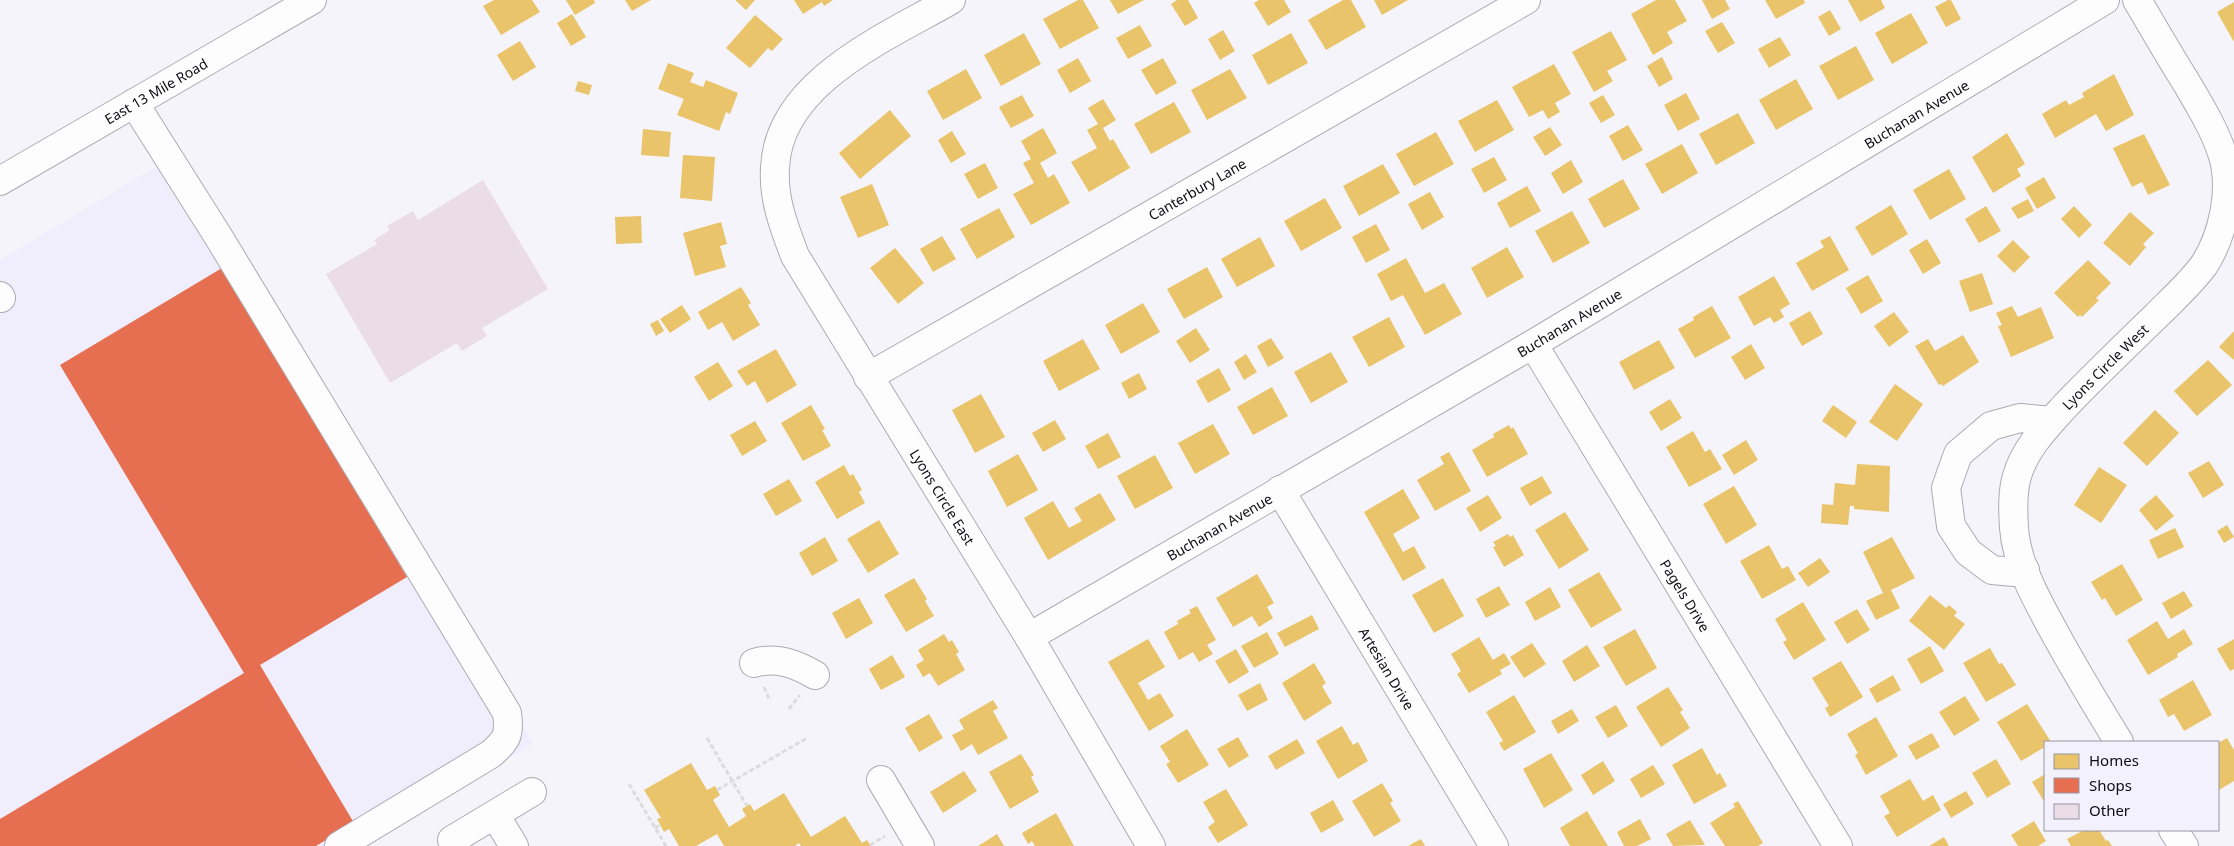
<svg xmlns="http://www.w3.org/2000/svg" width="2234" height="846" font-family="'Noto Sans',sans-serif">
<style>
.built{fill:#f0edfd}
.homes{fill:#e9c46a}
.shops{fill:#e76f51}
.building{fill:#ebdde7}
.lines{fill:none;stroke-linecap:round;stroke-linejoin:round}
.minor-casing{stroke:#acabb1;stroke-width:30}
.major-casing{stroke:#acabb1;stroke-width:30}
.path{stroke:#dcdcdf;stroke-width:3;stroke-dasharray:5 2.5;stroke-linecap:butt}
.minor{stroke:#fefdfe;stroke-width:28}
.major{stroke:#fefdfe;stroke-width:28}
.labels{text-anchor:middle;dominant-baseline:central;stroke-width:5;stroke-linejoin:round;paint-order:stroke}
.street-label{font-size:14px;fill:#0e0d14;stroke:#f3f1fd}
</style>
<rect width="100%" height="100%" fill="#f5f4fa"/>
<path class="built" d="M181 152 533 744 361 846H0V260Z"/>
<g class="homes">
<path d="M494 0H532L540 12 501 35 483 6Z"/>
<path d="M566 0H594L595 3 575 15Z"/>
<path d="M625 0H651L632 11Z"/>
<path d="M735 0H755L746 10Z"/>
<path d="M794 0H833L824 6 822 2 803 14Z"/>
<path d="M1078 0H1083L1099 28 1060 49 1043 19Z"/>
<path d="M1110 0H1144L1118 14Z"/>
<path d="M1177 0H1188L1198 18 1185 26 1171 4Z"/>
<path d="M1259 0H1284L1291 12 1268 26 1254 3Z"/>
<path d="M1343 0H1351L1366 27 1326 50 1308 20Z"/>
<path d="M1374 0H1408L1382 15Z"/>
<path d="M1656 0H1675L1687 21 1667 32 1673 43 1653 55 1631 14Z"/>
<path d="M1702 0H1725L1730 9 1712 19Z"/>
<path d="M1765 0H1804L1805 3 1776 19Z"/>
<path d="M1848 0H1881L1885 8 1860 22Z"/>
<path d="M1948 0H1951L1961 19 1946 27 1935 7Z"/>
<path d="M2234 2V42L2217 12Z"/>
<path d="M1830 10 1841 29 1829 36 1818 17Z"/>
<path d="M1911 13 1928 43 1892 64 1875 33Z"/>
<path d="M572 14 586 37 571 46 557 23Z"/>
<path d="M755 15 783 39 772 51 768 48 750 68 726 48Z"/>
<path d="M1722 22 1735 43 1718 53 1705 31Z"/>
<path d="M1140 25 1152 46 1128 59 1116 38Z"/>
<path d="M1223 30 1235 51 1220 60 1208 39Z"/>
<path d="M1611 31 1627 60 1607 71 1613 81 1594 92 1572 52Z"/>
<path d="M1024 33 1041 64 1001 86 984 55Z"/>
<path d="M1291 33 1308 63 1268 85 1252 55Z"/>
<path d="M1780 37 1791 55 1769 68 1758 49Z"/>
<path d="M520 41 536 67 513 81 497 55Z"/>
<path d="M1856 46 1874 80 1838 100 1819 66Z"/>
<path d="M1662 57 1673 79 1659 87 1647 66Z"/>
<path d="M1078 58 1091 81 1070 93 1057 70Z"/>
<path d="M1163 58 1177 83 1156 95 1141 70Z"/>
<path d="M668 63 694 73 690 82 703 87 706 80 738 93 730 114 726 112 719 131 677 115 684 99 658 89Z"/>
<path d="M1554 64 1571 94 1555 103 1560 112 1548 119 1543 110 1529 117 1512 87Z"/>
<path d="M966 69 982 98 943 120 927 91Z"/>
<path d="M1230 69 1247 98 1207 120 1191 90Z"/>
<path d="M2114 74 2134 115 2106 131 2096 114 2055 138 2042 114 2066 100 2069 105 2084 97 2082 93Z"/>
<path d="M1796 79 1813 109 1776 130 1759 100Z"/>
<path d="M578 81 592 85 589 95 575 91Z"/>
<path d="M1686 93 1700 119 1678 131 1664 105Z"/>
<path d="M1022 95 1034 116 1011 128 999 107Z"/>
<path d="M1603 95 1615 115 1601 123 1589 103Z"/>
<path d="M1103 99 1116 120 1103 128 1110 141 1113 139 1130 168 1089 192 1071 162 1097 148 1087 130 1098 124 1088 108Z"/>
<path d="M1497 100 1514 130 1475 152 1458 121Z"/>
<path d="M1174 102 1191 132 1151 154 1134 124Z"/>
<path d="M890 110 911 136 860 179 839 153Z"/>
<path d="M1738 113 1755 143 1716 165 1699 134Z"/>
<path d="M1628 125 1643 150 1623 161 1609 136Z"/>
<path d="M1550 127 1562 145 1545 156 1533 137Z"/>
<path d="M1043 128 1057 153 1040 163 1048 178 1054 174 1070 203 1031 225 1013 194 1034 183 1023 163 1031 159 1021 141Z"/>
<path d="M643 129 671 132 669 157 641 155Z"/>
<path d="M952 131 966 154 951 163 938 140Z"/>
<path d="M1436 132 1454 164 1414 186 1396 154Z"/>
<path d="M2007 133 2025 164 2017 169 2021 176 1993 193 1972 157Z"/>
<path d="M2144 134 2170 185 2148 195 2142 182 2132 187 2113 148Z"/>
<path d="M1682 144 1698 173 1662 194 1645 164Z"/>
<path d="M683 155 715 157 712 201 680 198Z"/>
<path d="M1494 157 1507 180 1484 193 1471 169Z"/>
<path d="M1571 160 1583 182 1563 194 1551 173Z"/>
<path d="M985 163 998 188 978 199 964 174Z"/>
<path d="M1383 164 1400 193 1359 216 1343 186Z"/>
<path d="M1949 169 1966 199 1930 220 1913 190Z"/>
<path d="M2044 177 2056 198 2037 209 2025 188Z"/>
<path d="M1623 179 1640 209 1604 228 1588 199Z"/>
<path d="M872 184 889 225 858 238 840 197Z"/>
<path d="M1527 186 1541 211 1510 228 1497 203Z"/>
<path d="M1430 192 1444 217 1422 230 1408 204Z"/>
<path d="M1325 198 1342 228 1301 251 1284 221Z"/>
<path d="M2028 199 2034 211 2018 219 2011 208Z"/>
<path d="M1891 205 1908 234 1872 256 1855 227Z"/>
<path d="M1986 206 2001 231 1979 243 1965 219Z"/>
<path d="M2074 206 2092 225 2079 238 2061 219Z"/>
<path d="M999 208 1015 237 977 259 960 229Z"/>
<path d="M1572 211 1590 243 1553 263 1535 231Z"/>
<path d="M2130 212 2154 233 2143 244 2146 247 2130 266 2103 243Z"/>
<path d="M641 216 642 243 616 244 615 217Z"/>
<path d="M721 222 727 244 720 246 726 267 695 276 683 233Z"/>
<path d="M1376 224 1390 250 1366 263 1352 237Z"/>
<path d="M942 236 956 259 933 272 920 249Z"/>
<path d="M1830 236 1849 270 1812 291 1796 263 1824 247 1820 241Z"/>
<path d="M1260 237 1275 266 1237 287 1221 259Z"/>
<path d="M1927 239 1941 263 1923 274 1909 250Z"/>
<path d="M2013 240 2030 257 2014 273 1997 256Z"/>
<path d="M1507 247 1524 277 1487 298 1471 268Z"/>
<path d="M895 248 924 283 898 304 870 268Z"/>
<path d="M1406 258 1425 293 1444 283 1462 314 1425 335 1403 295 1391 301 1377 274Z"/>
<path d="M2088 260 2111 283 2096 298 2099 300 2082 317 2080 315 2078 317 2054 293Z"/>
<path d="M1207 267 1223 297 1184 319 1167 289Z"/>
<path d="M1982 273 1993 304 1970 312 1959 281Z"/>
<path d="M1868 275 1883 301 1861 314 1846 288Z"/>
<path d="M1774 276 1790 304 1780 310 1784 317 1774 323 1770 317 1754 326 1738 297Z"/>
<path d="M741 287 751 303 748 305 760 325 733 341 722 322 708 330 698 312Z"/>
<path d="M1143 303 1160 332 1121 354 1105 325Z"/>
<path d="M682 305 691 319 670 333 660 319Z"/>
<path d="M1712 306 1731 338 1695 358 1678 329 1694 320 1693 317Z"/>
<path d="M2012 306 2018 317 2041 307 2054 338 2011 357 1998 326 2002 325 1996 313Z"/>
<path d="M1810 311 1823 334 1802 346 1789 323Z"/>
<path d="M1894 312 1909 332 1889 347 1874 326Z"/>
<path d="M1389 317 1405 347 1369 367 1352 337Z"/>
<path d="M658 320 664 331 656 336 650 324Z"/>
<path d="M1196 328 1210 350 1190 363 1176 341Z"/>
<path d="M2234 331V360L2219 347Z"/>
<path d="M1963 335 1979 362 1943 386 1941 384 1939 385 1915 346 1928 339 1935 351Z"/>
<path d="M1271 338 1284 358 1268 367 1257 346Z"/>
<path d="M1083 339 1100 369 1059 391 1043 361Z"/>
<path d="M1659 340 1675 368 1634 390 1619 362Z"/>
<path d="M1751 344 1765 368 1745 380 1731 357Z"/>
<path d="M776 349 797 385 767 403 755 381 747 386 737 371Z"/>
<path d="M1331 352 1348 382 1311 403 1294 372Z"/>
<path d="M1246 354 1257 372 1244 380 1234 362Z"/>
<path d="M2208 360 2232 385 2197 416 2174 391Z"/>
<path d="M718 362 733 386 709 401 694 377Z"/>
<path d="M1219 368 1231 390 1208 403 1196 381Z"/>
<path d="M1139 373 1147 389 1129 399 1121 383Z"/>
<path d="M1895 384 1923 404 1897 441 1869 422Z"/>
<path d="M1272 387 1288 416 1253 435 1237 407Z"/>
<path d="M981 394 1005 437 975 453 952 410Z"/>
<path d="M1670 399 1682 418 1661 431 1649 412Z"/>
<path d="M811 405 825 429 822 430 831 446 803 461 781 423Z"/>
<path d="M1833 405 1857 422 1846 438 1822 421Z"/>
<path d="M2155 410 2179 433 2147 466 2123 443Z"/>
<path d="M1055 420 1066 439 1043 452 1032 433Z"/>
<path d="M755 421 767 441 742 456 730 435Z"/>
<path d="M1213 424 1230 454 1195 474 1178 443Z"/>
<path d="M1509 425 1511 429 1513 427 1528 454 1487 477 1472 450 1494 437 1493 434Z"/>
<path d="M1693 431 1705 452 1710 449 1722 469 1689 487 1666 447Z"/>
<path d="M1108 433 1121 457 1098 469 1085 446Z"/>
<path d="M1746 440 1758 460 1734 475 1722 455Z"/>
<path d="M1449 452 1471 491 1435 511 1417 480 1444 464 1440 457Z"/>
<path d="M1018 454 1038 490 1007 507 988 471Z"/>
<path d="M1155 455 1173 488 1135 509 1117 476Z"/>
<path d="M2209 461 2224 485 2203 498 2188 473Z"/>
<path d="M1857 464 1890 466 1889 512 1854 509V506H1850L1848 525 1821 523 1822 504 1833 505 1835 483 1855 485Z"/>
<path d="M844 465 850 476 853 474 862 490 859 492 865 503 837 519 815 482Z"/>
<path d="M2099 467 2127 485 2101 523 2074 505Z"/>
<path d="M1542 476 1552 493 1530 506 1520 488Z"/>
<path d="M789 479 802 501 776 516 763 494Z"/>
<path d="M1734 486 1757 525 1726 544 1703 504Z"/>
<path d="M1403 489 1420 518 1393 534 1403 552 1414 546 1426 568 1403 581 1364 512Z"/>
<path d="M1100 493 1116 520 1048 560 1024 518 1053 501 1069 528 1082 521 1074 508Z"/>
<path d="M1488 495 1502 518 1480 532 1466 508Z"/>
<path d="M2156 495 2174 516 2156 531 2139 510Z"/>
<path d="M1565 512 1589 550 1559 569 1535 530Z"/>
<path d="M879 520 899 554 868 573 847 539Z"/>
<path d="M2227 525 2234 537 2224 543 2217 531Z"/>
<path d="M2175 528 2184 547 2158 559 2149 540Z"/>
<path d="M1508 534 1510 537 1513 535 1524 555 1504 567 1493 547 1496 546 1493 542Z"/>
<path d="M825 537 838 561 812 576 799 553Z"/>
<path d="M1892 537 1915 578 1891 590 1900 608 1876 620 1866 601 1883 593 1863 552Z"/>
<path d="M1769 545 1782 569 1788 566 1796 580 1762 599 1740 561Z"/>
<path d="M1820 558 1830 572 1808 587 1798 573Z"/>
<path d="M2122 564 2143 600 2116 616 2105 598 2102 600 2091 582Z"/>
<path d="M1599 572 1622 610 1591 628 1568 590Z"/>
<path d="M1257 574 1274 603 1267 607 1273 618 1259 627 1252 616 1233 627 1216 598Z"/>
<path d="M914 578 927 599 925 601 934 616 906 632 884 595Z"/>
<path d="M1443 578 1464 616 1434 633 1412 595Z"/>
<path d="M1499 586 1510 605 1486 618 1476 599Z"/>
<path d="M1550 587 1561 607 1535 621 1525 602Z"/>
<path d="M2184 591 2193 606 2171 619 2162 603Z"/>
<path d="M1930 595 1946 608 1949 605 1957 612 1954 616 1965 624 1944 650 1909 621Z"/>
<path d="M859 598 873 623 846 639 832 613Z"/>
<path d="M1803 602 1826 640 1794 660 1783 642 1787 640 1775 619Z"/>
<path d="M1197 606 1216 640 1207 645 1213 654 1199 662 1193 652 1179 660 1164 632 1178 624 1177 621 1191 613 1189 610Z"/>
<path d="M1857 609 1870 630 1847 644 1834 622Z"/>
<path d="M1312 615 1319 629 1285 647 1277 633Z"/>
<path d="M2157 621 2168 639 2184 629 2193 644 2177 654 2178 657 2148 675 2127 640Z"/>
<path d="M1635 629 1657 668 1626 686 1603 647Z"/>
<path d="M1267 632 1279 654 1254 668 1241 646Z"/>
<path d="M944 634 949 642 952 640 959 652 956 654 965 670 938 686 930 673 923 677 916 665 924 660 918 650Z"/>
<path d="M1479 637 1493 660 1504 653 1511 664 1500 670 1502 674 1469 693 1457 674 1461 671 1451 654Z"/>
<path d="M1148 639 1165 667 1138 683 1148 700 1160 693 1174 716 1149 731 1108 662Z"/>
<path d="M2234 639V669L2230 671 2217 649Z"/>
<path d="M1532 643 1546 664 1524 678 1510 657Z"/>
<path d="M1587 645 1600 666 1574 682 1562 661Z"/>
<path d="M1930 646 1944 671 1921 684 1907 659Z"/>
<path d="M1990 648 1999 664 2002 663 2016 685 1986 702 1963 663Z"/>
<path d="M1236 649 1249 672 1229 684 1215 661Z"/>
<path d="M892 655 905 677 881 690 869 669Z"/>
<path d="M1841 661 1863 697 1830 717 1825 708 1829 706 1812 678Z"/>
<path d="M1314 663 1326 683 1322 686 1332 703 1304 721 1282 683Z"/>
<path d="M1893 675 1901 690 1877 703 1869 689Z"/>
<path d="M2193 680 2212 715 2184 731 2174 714 2168 717 2159 700Z"/>
<path d="M1260 683 1268 700 1247 711 1238 695Z"/>
<path d="M1668 687 1683 710 1680 712 1690 728 1661 747 1636 707Z"/>
<path d="M1514 695 1536 732 1504 751 1499 743 1503 741 1486 712Z"/>
<path d="M1965 696 1980 720 1954 736 1939 712Z"/>
<path d="M993 700 998 708 993 711 1008 738 978 755 972 744 961 751 952 735 964 729 959 720Z"/>
<path d="M2027 704 2051 742H2045V747L2021 761 1997 722Z"/>
<path d="M1616 705 1628 726 1608 738 1595 717Z"/>
<path d="M1572 709 1579 721 1558 734 1551 721Z"/>
<path d="M929 714 943 738 919 752 905 728Z"/>
<path d="M1876 717 1898 756 1866 775 1855 755 1858 753 1847 734Z"/>
<path d="M1342 726 1353 745 1358 742 1368 761 1338 779 1316 741Z"/>
<path d="M1187 729 1209 765 1178 783 1166 764 1170 762 1160 746Z"/>
<path d="M1932 733 1940 747 1916 760 1908 746Z"/>
<path d="M1238 737 1249 756 1229 768 1217 749Z"/>
<path d="M2227 738 2234 750V781L2219 790 2218 743Z"/>
<path d="M1297 739 1305 753 1276 770 1268 756Z"/>
<path d="M1702 748 1717 775 1720 773 1727 786 1694 804 1672 765Z"/>
<path d="M1551 753 1573 790 1544 808 1523 769Z"/>
<path d="M1021 754 1034 775 1031 777 1039 792 1010 809 989 772Z"/>
<path d="M1996 759 2011 784 1987 798 1972 773Z"/>
<path d="M1603 761 1615 781 1593 795 1581 775Z"/>
<path d="M691 763 707 790 715 786 720 795 713 800 729 827 746 816 742 809 750 804 754 811 784 793 811 837 845 816 862 843 867 840 871 846H801L799 843 795 846H724L717 834 696 846H679L669 829 664 832 657 819 661 818 644 790Z"/>
<path d="M1653 765 1665 784 1641 798 1630 779Z"/>
<path d="M964 771 977 791 943 813 930 792Z"/>
<path d="M2045 774V803L2032 782Z"/>
<path d="M1910 779 1923 801 1933 795 1941 810 1897 837 1884 816 1890 813 1880 796Z"/>
<path d="M1382 783 1393 801 1390 803 1401 821 1374 837 1352 801Z"/>
<path d="M1226 789 1248 825 1218 843 1208 827 1215 822 1203 802Z"/>
<path d="M1966 791 1974 804 1951 818 1943 804Z"/>
<path d="M1333 800 1344 820 1321 833 1310 813Z"/>
<path d="M1738 801 1763 843 1758 846H1725L1710 823 1735 807 1733 804Z"/>
<path d="M1587 811 1608 846H1570L1560 828Z"/>
<path d="M1056 813 1074 846H1035L1032 841 1028 844 1022 833Z"/>
<path d="M1640 819 1651 839 1637 846H1624L1617 832Z"/>
<path d="M1690 820 1705 845 1673 846 1666 834Z"/>
<path d="M2034 821 2046 841 2038 846H2018L2011 835Z"/>
<path d="M2084 830H2099L2106 841 2108 840 2112 846H2071L2067 839Z"/>
<path d="M997 834 1004 846H978Z"/>
<path d="M1944 837 1949 846H1929Z"/>
<path d="M1421 839 1425 846H1408Z"/>
</g>
<path class="shops" d="M222 268 407 577 260 665 354 823 316 846H0V819L244 673 60 365Z"/>
<path class="building" d="M483 180 548 289 482 328 487 336 462 351 457 343 390 383 326 274 377 244 374 240 390 230 387 226 413 211 418 220Z"/>
<g class="lines">
<defs>
<g id="minor">
<path id="s1" d="M951 0C887 37 778 82 775 168 773 199 784 227 795 256L1029 637 1151 846"/>
<path d="M134 103 218 236 507 713C510 735 507 740 491 754L339 846"/>
<path d="M0 296 1 298"/>
<path id="s2" d="M1533 344 1838 846"/>
<path id="s3" d="M868 377 1526 0"/>
<path id="s4" d="M1280 490 1494 846"/>
<path d="M2025 570 2014 572 1992 570 1968 552 1951 526 1946 488 1958 454 1991 426 2020 418 2051 421"/>
<path id="s5" d="M1029 637 1533 344 2105 0"/>
<path d="M754 663C776 656 796 664 815 675"/>
<path id="s6" d="M2119 742C2098 708 2077 673 2057 637 2039 604 2017 567 2014 528 2013 512 2012 492 2017 476 2025 448 2047 426 2066 405 2095 375 2126 345 2156 316 2172 300 2190 284 2204 265 2223 236 2233 190 2223 156 2215 130 2200 106 2186 82 2169 55 2153 27 2137 0"/>
<path d="M881 780 920 846"/>
<path d="M495 815 514 846"/>
<path d="M2173 830 2184 846"/>
<path d="M452 840 532 792"/>
</g>
<g id="major">
<path id="s7" d="M0 181 312 0"/>
</g>
</defs>
<use href="#minor" class="minor-casing"/>
<use href="#major" class="major-casing"/>
<g class="path">
<path d="M764 687 770 701"/>
<path d="M789 709 800 695"/>
<path d="M707 738 747 806"/>
<path d="M629 784 666 846"/>
<path d="M717 790 807 738"/>
<path d="M655 828 660 825"/>
<path d="M870 845 885 836"/>
</g>
<use href="#minor" class="minor"/>
<use href="#major" class="major"/>
</g>
<g class="labels">
<g class="street-label">
<text stroke="none"><textPath href="#s7" startOffset="180">East 13 Mile Road</textPath></text>
<text stroke="none"><textPath href="#s5" startOffset="1030">Buchanan Avenue</textPath></text>
<text stroke="none"><textPath href="#s3" startOffset="379">Canterbury Lane</textPath></text>
<text stroke="none"><textPath href="#s5" startOffset="625">Buchanan Avenue</textPath></text>
<text stroke="none"><textPath href="#s6" startOffset="434">Lyons Circle West</textPath></text>
<text stroke="none"><textPath href="#s1" startOffset="628">Lyons Circle East</textPath></text>
<text stroke="none"><textPath href="#s5" startOffset="220">Buchanan Avenue</textPath></text>
<text stroke="none"><textPath href="#s2" startOffset="294">Pagels Drive</textPath></text>
<text stroke="none"><textPath href="#s4" startOffset="208">Artesian Drive</textPath></text>
</g>
</g>
<rect x="2044" y="741" width="175" height="90" fill="#f3f1fd" stroke="#9796a0"/>
<rect x="2054" y="754" width="25" height="15" fill="#e9c46a" stroke="#9796a0"/>
<text x="2089" y="766" font-size="15" fill="#0e0d14">Homes</text>
<rect x="2054" y="778" width="25" height="15" fill="#e76f51" stroke="#9796a0"/>
<text x="2089" y="791" font-size="15" fill="#0e0d14">Shops</text>
<rect x="2054" y="804" width="25" height="15" fill="#ebdde7" stroke="#9796a0"/>
<text x="2089" y="816" font-size="15" fill="#0e0d14">Other</text>
</svg>
